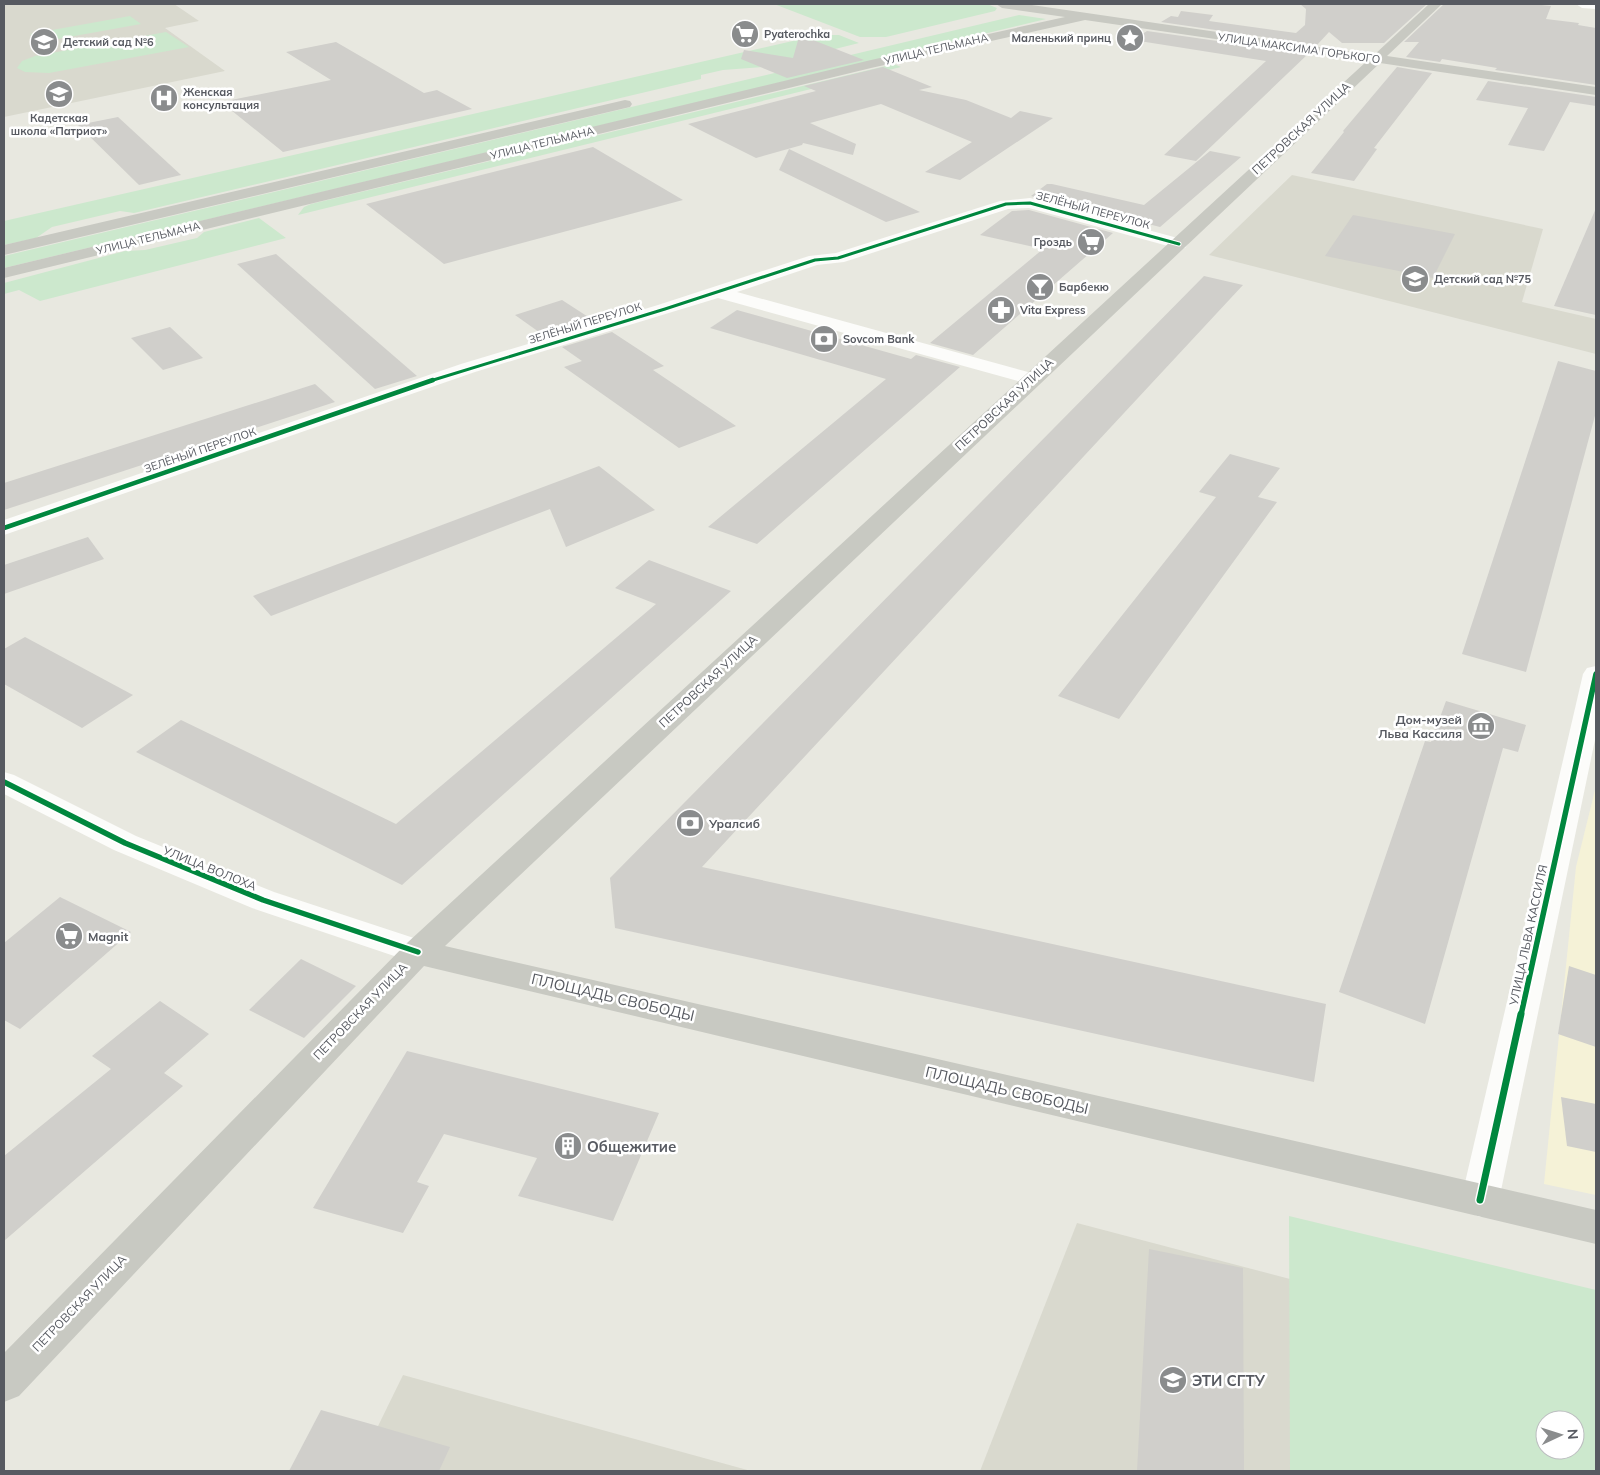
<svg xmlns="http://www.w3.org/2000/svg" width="1600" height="1475" font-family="Mulish,sans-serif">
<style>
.commercial{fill:#f5f2d7}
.education{fill:#d9d9ce}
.green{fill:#cce8cd;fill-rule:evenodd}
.building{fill:#d0cfcb}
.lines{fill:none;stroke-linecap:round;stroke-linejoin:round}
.minor{fill:#fcfcfa;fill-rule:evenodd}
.major{fill:#c8c9c2;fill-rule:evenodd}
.cycleway-far3-casing{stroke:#fff;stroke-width:5}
.cycleway-far2-casing{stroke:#fff;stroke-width:7}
.cycleway-far1-casing{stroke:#fff;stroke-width:9}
.cycleway-casing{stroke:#fff;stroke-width:10}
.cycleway-far3{stroke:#00873e;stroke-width:3}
.cycleway-far2{stroke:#00873e;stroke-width:4.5}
.cycleway-far1{stroke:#00873e;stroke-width:5.5}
.cycleway{stroke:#00873e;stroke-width:7}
.labels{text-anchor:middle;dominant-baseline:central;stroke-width:5;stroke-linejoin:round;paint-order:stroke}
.far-poi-label{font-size:11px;font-weight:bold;fill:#575a61;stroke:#fff;text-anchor:start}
.far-street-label{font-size:11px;fill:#575a61;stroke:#fff}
.street-label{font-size:12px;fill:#575a61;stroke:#fff}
.poi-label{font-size:12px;font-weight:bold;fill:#575a61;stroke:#fff;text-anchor:start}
.near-street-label{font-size:15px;fill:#575a61;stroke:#fff}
.near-poi-label{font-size:15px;font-weight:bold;fill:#575a61;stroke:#fff;text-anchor:start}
</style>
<rect width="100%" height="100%" fill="#e8e8e0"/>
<path class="commercial" d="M1596 786V1195L1544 1184 1576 867Z"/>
<g class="education">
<path d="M4 4H174L199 21 165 28 225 71 4 117Z"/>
<path d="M1292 175 1543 229 1522 302 1596 319V354L1209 255Z"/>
<path d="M1077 1223 1328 1289 1334 1471H980Z"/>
<path d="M403 1375 751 1471H356Z"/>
</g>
<g class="green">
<path d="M774 4H987L997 8 995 11 886 37H860Z"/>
<path d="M1019 15 1046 19 4 268V256Z"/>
<path d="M130 16 141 24 41 42 30 34Z"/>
<path d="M166 32 189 47 49 73 25 72 17 68 22 61 35 56Z"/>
<path d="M819 35H839L859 43 763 67 723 70 701 75V79L134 213 120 211 52 227 36 238 4 245V221Z"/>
<path d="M894 64 901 67 298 215 304 207 311 204Z"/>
<path d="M259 218 286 238 40 301 19 290 4 294V283L125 251 145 250 197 238 204 232Z"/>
<path d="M1289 1216 1596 1290V1471H1290ZM1545 1420H1575V1450H1545Z"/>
</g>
<g class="building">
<path d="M1300 4H1427L1384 43H1342L1329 32 1317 45 1161 22 1171 16 1178 17 1181 11 1213 15 1209 21 1296 33 1305 25 1306 9Z"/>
<path d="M1444 4H1532L1551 6 1546 19 1579 23 1578 25 1596 28V85L1495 70 1497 68 1442 59 1440 62 1406 57 1419 42H1404Z"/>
<path d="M1147 31 1308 54 1196 161 1164 155 1266 61 1133 40Z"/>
<path d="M799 37 810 41 813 40 864 60 787 78 741 59 744 50 793 58Z"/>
<path d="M336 42 424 93 437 90 472 109 283 152 221 102 331 80 286 52Z"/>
<path d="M883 67 932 87 919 90 966 100 1011 118 1020 111 1053 118 960 180 925 172 972 142 881 104 810 123 856 144 853 155 803 143 802 145 756 158 688 124 816 91 804 86Z"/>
<path d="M1397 67 1432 73 1374 148 1377 149 1354 181 1311 173 1344 132 1343 131Z"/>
<path d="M1488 81 1596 97V106L1570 102 1544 151 1508 145 1528 108 1476 100Z"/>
<path d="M118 117 181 175 139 185 78 125Z"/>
<path d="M593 147 683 200 444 264 366 204Z"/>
<path d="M789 149 893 199 920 212 886 222 779 170Z"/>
<path d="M1210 151 1241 157 1160 227 1129 219 1126 222 1031 196 1047 184H1052L1144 205Z"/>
<path d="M1596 208V315L1554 306Z"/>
<path d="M1029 210 1113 233 973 355 930 343 1043 249 980 235 1012 211Z"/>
<path d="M1353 215 1455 234 1433 278 1325 256Z"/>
<path d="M276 254 417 376 375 389 237 264Z"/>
<path d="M1204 276 1243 285 702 867 1326 1004 1314 1082 615 928 610 878Z"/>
<path d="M562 300 596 322 546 337 515 315Z"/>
<path d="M737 310 911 359 916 355 960 367 757 544 708 527 886 379 710 328Z"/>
<path d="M170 327 203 358 163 370 131 338Z"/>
<path d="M612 332 664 366 653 370 736 426 679 448 564 367 582 361 562 347Z"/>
<path d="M1558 361 1596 371V412L1526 672 1462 654Z"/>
<path d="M315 384 335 402 4 510V483Z"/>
<path d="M1230 454 1280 468 1258 497 1277 502 1119 719 1058 696 1216 497 1199 492Z"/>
<path d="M599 466 655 510 566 547 550 509 271 616 253 596Z"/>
<path d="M88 537 104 559 4 594V565Z"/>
<path d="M649 560 731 591 402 885 136 752 181 720 396 824 656 604 615 588Z"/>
<path d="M25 637 133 695 82 728 4 684V649Z"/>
<path d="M1446 701 1526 725 1518 752 1503 748 1425 1024 1339 992 1425 741 1431 742Z"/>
<path d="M60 897 131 932 20 1029 4 1020V943Z"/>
<path d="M301 959 356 986 304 1038 249 1010Z"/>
<path d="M1569 966 1596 975V1047L1558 1034Z"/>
<path d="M160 1001 209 1034 164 1073 183 1086 4 1241V1156L111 1069 92 1056Z"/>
<path d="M407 1051 659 1113 613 1221 518 1196 537 1158 444 1134 417 1182 429 1186 403 1233 313 1208Z"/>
<path d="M1561 1097 1596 1104V1152L1567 1146Z"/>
<path d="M1149 1249 1243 1268 1244 1471H1137Z"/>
<path d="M321 1410 378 1426 450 1447 439 1471H289Z"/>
</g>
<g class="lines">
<g class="minor">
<path d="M1576 4H1596V9L1582 8Z"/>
<path d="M1030 198 1185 240 1188 244 1185 248 1179 249 1029 208 1008 209 844 262 817 265 737 292 1039 375 1042 379 1039 383 1032 385 1025 383 718 298 475 372 4 535V520L461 364 658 305 809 256 836 253 1000 201Z"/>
<path d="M1596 666V735L1499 1200 1493 1212 1480 1217 1467 1212 1461 1200 1583 674 1587 668Z"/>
<path d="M4 772 14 775 136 836 274 892 429 943 434 952 429 961 418 964 252 908 114 850 4 794Z"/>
</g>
<g class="major">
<path d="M996 4H1025L1374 55 1429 4H1442L1387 56 1596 87V95L1380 63 445 946 1596 1210V1244L424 966 19 1396 4 1402V1353L407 943 1367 61 1085 20 871 68 4 278V268L871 60 1065 17 1002 8Z"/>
<path d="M625 100 630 101 632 104 630 107 4 255V245Z"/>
</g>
<defs>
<path id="cycleway-far3" d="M430 381 665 309 815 260 838 258 1006 204 1030 203 1179 244"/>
<path id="cycleway-far2" d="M4 528 433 380"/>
<g id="cycleway-far1">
<path d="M4 782 125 843 263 900 418 952"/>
<path d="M1521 1015 1596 674"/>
</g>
<path id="cycleway" d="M1480 1200 1521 1014"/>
</defs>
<use href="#cycleway-far3" class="cycleway-far3-casing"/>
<use href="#cycleway-far2" class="cycleway-far2-casing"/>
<use href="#cycleway-far1" class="cycleway-far1-casing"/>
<use href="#cycleway" class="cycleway-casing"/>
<use href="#cycleway-far3" class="cycleway-far3"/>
<use href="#cycleway-far2" class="cycleway-far2"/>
<use href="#cycleway-far1" class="cycleway-far1"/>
<use href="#cycleway" class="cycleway"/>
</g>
<defs>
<symbol id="supermarket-disc" viewBox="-11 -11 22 22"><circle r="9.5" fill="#8a8c8d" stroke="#fff"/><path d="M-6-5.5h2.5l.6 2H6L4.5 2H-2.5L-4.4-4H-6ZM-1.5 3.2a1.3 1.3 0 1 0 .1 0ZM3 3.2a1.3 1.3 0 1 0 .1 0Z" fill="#fff"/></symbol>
<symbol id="sight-disc" viewBox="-11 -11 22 22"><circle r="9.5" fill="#8a8c8d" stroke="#fff"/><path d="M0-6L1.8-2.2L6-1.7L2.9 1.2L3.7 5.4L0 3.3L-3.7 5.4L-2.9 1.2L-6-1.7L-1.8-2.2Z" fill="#fff"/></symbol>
<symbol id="school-disc" viewBox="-11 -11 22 22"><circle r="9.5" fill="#8a8c8d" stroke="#fff"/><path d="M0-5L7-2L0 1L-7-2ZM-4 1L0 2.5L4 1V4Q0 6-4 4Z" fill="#fff"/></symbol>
<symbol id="hospital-disc" viewBox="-11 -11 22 22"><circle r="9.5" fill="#8a8c8d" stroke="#fff"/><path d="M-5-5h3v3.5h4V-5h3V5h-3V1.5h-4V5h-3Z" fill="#fff"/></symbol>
<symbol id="bar-disc" viewBox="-11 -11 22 22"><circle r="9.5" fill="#8a8c8d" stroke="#fff"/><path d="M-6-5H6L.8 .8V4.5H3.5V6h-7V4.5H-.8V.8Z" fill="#fff"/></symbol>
<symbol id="pharmacy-disc" viewBox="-11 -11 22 22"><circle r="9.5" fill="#8a8c8d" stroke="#fff"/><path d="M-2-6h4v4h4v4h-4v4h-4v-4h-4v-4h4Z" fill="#fff"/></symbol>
<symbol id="bank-disc" viewBox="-11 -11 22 22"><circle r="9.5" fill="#8a8c8d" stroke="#fff"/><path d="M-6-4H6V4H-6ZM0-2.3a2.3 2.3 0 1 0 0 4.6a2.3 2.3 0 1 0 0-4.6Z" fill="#fff"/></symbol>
<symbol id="museum-disc" viewBox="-11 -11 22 22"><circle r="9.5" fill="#8a8c8d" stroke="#fff"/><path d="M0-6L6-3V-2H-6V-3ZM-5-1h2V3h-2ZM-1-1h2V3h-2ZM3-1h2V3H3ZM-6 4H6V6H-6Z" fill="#fff"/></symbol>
<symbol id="building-disc" viewBox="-11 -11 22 22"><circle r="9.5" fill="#8a8c8d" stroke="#fff"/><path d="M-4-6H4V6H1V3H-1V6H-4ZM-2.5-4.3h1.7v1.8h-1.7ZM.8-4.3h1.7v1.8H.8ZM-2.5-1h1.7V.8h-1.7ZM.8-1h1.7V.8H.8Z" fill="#fff"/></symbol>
<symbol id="university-disc" viewBox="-11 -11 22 22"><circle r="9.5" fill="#8a8c8d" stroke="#fff"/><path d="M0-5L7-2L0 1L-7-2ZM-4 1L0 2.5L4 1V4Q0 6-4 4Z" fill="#fff"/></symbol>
</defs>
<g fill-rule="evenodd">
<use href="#supermarket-disc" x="729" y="18" width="32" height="32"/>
<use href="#sight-disc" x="1114" y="22" width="32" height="32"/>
<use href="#school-disc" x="28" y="26" width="32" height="32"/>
<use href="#school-disc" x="43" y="78" width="32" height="32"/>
<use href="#hospital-disc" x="148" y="82" width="32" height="32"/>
<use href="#supermarket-disc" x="1075" y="226" width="32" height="32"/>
<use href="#school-disc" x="1399" y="263" width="32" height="32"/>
<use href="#bar-disc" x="1024" y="271" width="32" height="32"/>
<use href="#pharmacy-disc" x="985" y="294" width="32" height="32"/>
<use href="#bank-disc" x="808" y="323" width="32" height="32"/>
<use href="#museum-disc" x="1465" y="710" width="32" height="32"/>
<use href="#bank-disc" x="674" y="807" width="32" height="32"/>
<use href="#supermarket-disc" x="53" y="920" width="32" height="32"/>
<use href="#building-disc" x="552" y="1130" width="32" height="32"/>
<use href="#university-disc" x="1157" y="1364" width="32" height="32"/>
</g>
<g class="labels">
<g class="far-poi-label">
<text x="764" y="34">Pyaterochka</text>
<text x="1111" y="38" text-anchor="end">Маленький принц</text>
<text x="63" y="42">Детский сад №6</text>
<text x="183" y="92">Женская<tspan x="183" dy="13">консультация</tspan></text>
<text x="59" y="118" text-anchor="middle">Кадетская<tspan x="59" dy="13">школа «Патриот»</tspan></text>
<text x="1072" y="242" text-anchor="end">Гроздь</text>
<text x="1434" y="279">Детский сад №75</text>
<text x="1059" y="287">Барбекю</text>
<text x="1020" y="310">Vita Express</text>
<text x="843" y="339">Sovcom Bank</text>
</g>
<g class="far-street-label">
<text transform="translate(1299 48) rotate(8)">УЛИЦА МАКСИМА ГОРЬКОГО</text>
<text transform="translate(936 49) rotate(-13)">УЛИЦА ТЕЛЬМАНА</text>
<text transform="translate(542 143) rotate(-14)">УЛИЦА ТЕЛЬМАНА</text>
<text transform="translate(1093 210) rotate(15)">ЗЕЛЁНЫЙ ПЕРЕУЛОК</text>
<text transform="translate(148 238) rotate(-14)">УЛИЦА ТЕЛЬМАНА</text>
<text transform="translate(585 323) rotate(-17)">ЗЕЛЁНЫЙ ПЕРЕУЛОК</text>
<text transform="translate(200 450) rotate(-19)">ЗЕЛЁНЫЙ ПЕРЕУЛОК</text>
</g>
<g class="street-label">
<text transform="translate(1301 128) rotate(-43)">ПЕТРОВСКАЯ УЛИЦА</text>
<text transform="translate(1004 404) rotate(-43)">ПЕТРОВСКАЯ УЛИЦА</text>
<text transform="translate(708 681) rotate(-43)">ПЕТРОВСКАЯ УЛИЦА</text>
<text transform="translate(210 868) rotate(22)">УЛИЦА ВОЛОХА</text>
<text transform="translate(1528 935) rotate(-78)">УЛИЦА ЛЬВА КАССИЛЯ</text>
<text transform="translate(360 1011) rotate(-46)">ПЕТРОВСКАЯ УЛИЦА</text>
<text transform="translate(79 1303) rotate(-46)">ПЕТРОВСКАЯ УЛИЦА</text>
</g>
<g class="poi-label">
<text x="1462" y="719" text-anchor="end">Дом-музей<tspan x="1462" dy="14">Льва Кассиля</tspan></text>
<text x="709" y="823">Уралсиб</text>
<text x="88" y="936">Magnit</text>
</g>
<g class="near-street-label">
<text transform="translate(613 997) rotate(13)">ПЛОЩАДЬ СВОБОДЫ</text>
<text transform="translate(1007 1090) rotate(13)">ПЛОЩАДЬ СВОБОДЫ</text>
</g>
<g class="near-poi-label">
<text x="587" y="1146">Общежитие</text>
<text x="1192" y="1380">ЭТИ СГТУ</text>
</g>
</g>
<rect width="1600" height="1475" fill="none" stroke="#575a61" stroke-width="10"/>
<g transform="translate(1560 1435) rotate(86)"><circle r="24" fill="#ffffff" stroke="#bcbdc0"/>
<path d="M0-4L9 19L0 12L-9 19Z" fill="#8a8c8d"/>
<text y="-8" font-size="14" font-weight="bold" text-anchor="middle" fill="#575a61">N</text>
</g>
</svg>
